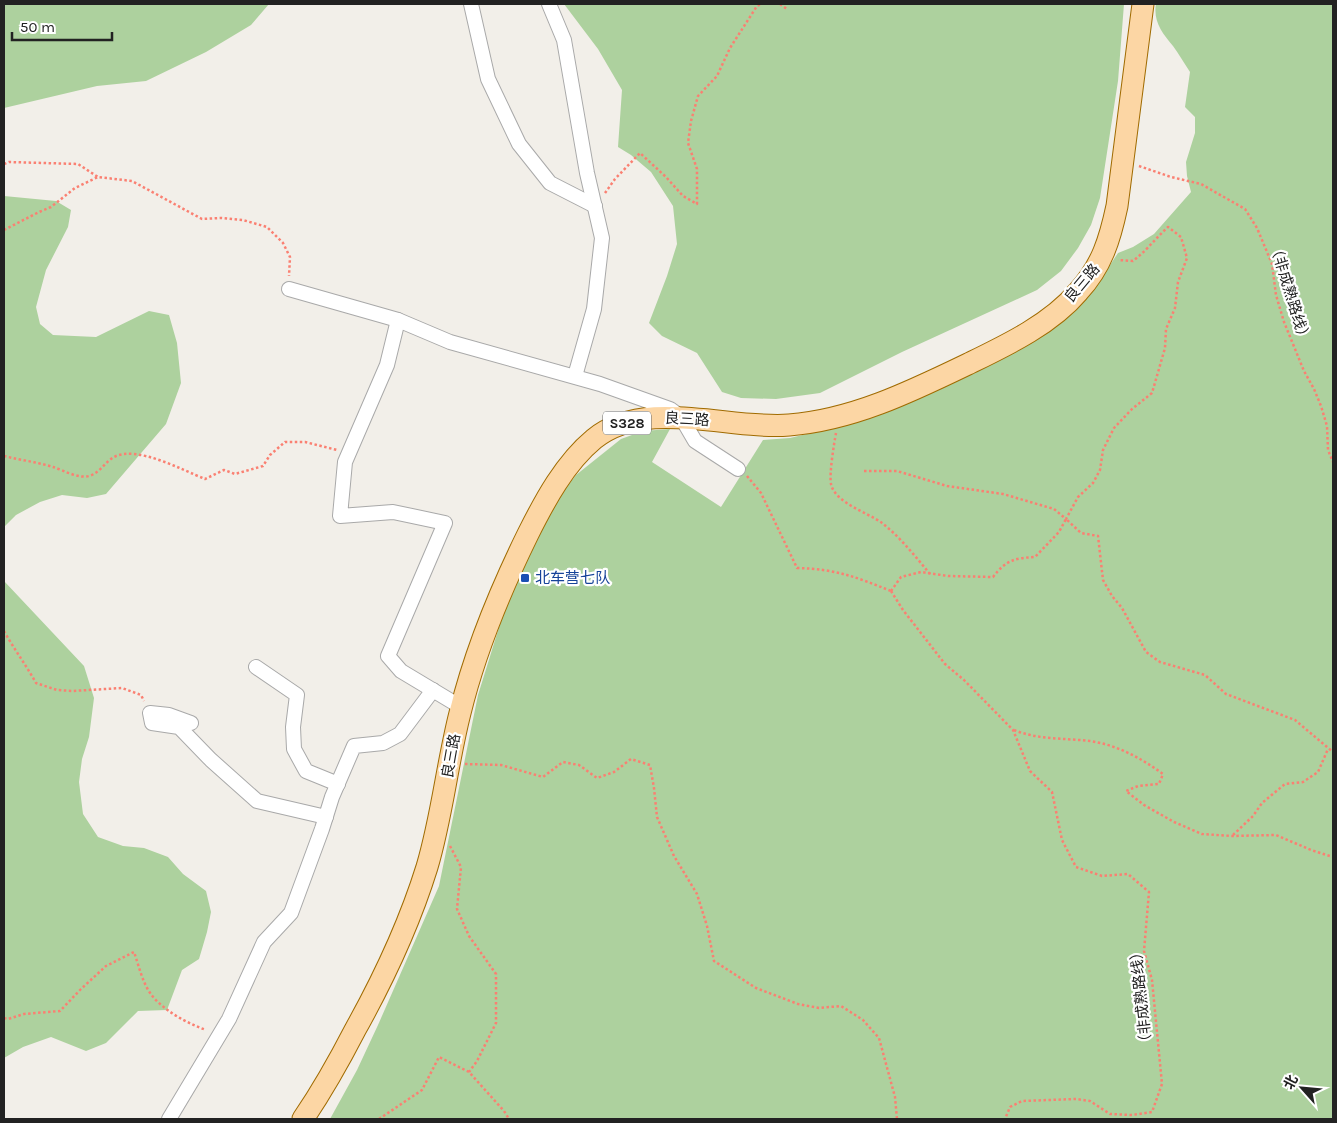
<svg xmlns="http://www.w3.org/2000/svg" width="1337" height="1123" font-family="Karla,'Noto Sans SC',sans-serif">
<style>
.forest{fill:#add19e}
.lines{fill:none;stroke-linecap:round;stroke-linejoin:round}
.street-casing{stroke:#a9a9a9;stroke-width:16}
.primary-casing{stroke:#a06b00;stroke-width:23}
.path{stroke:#fa8072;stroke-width:2.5;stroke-dasharray:2.5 2.5;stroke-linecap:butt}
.street{stroke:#fff;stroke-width:14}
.primary{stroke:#fcd6a4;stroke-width:21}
.transit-dot{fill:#1a4fb4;stroke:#fff;stroke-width:2}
.labels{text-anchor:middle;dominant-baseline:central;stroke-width:4.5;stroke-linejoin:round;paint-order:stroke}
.shield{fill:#fff;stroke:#646464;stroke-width:1}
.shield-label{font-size:14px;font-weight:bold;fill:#222}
.street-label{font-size:15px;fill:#222;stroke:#fff}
.transit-label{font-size:15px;fill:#164399;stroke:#fff;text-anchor:start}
</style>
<rect width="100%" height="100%" fill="#f2efe9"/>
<g class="forest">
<path d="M4 4H269L251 25 206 52 146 81 97 86 4 108Z"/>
<path d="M564 4H1124L1118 81 1100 198 1091 225 1078 248 1061 271 1037 290 902 352 820 393 776 399 741 398 722 392 697 353 662 336 649 323 667 276 677 244 673 206 651 172 631 155 618 147 622 90 598 49Z"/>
<path d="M1156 4H1333V1119H330L357 1070 378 1025 439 886 478 695 505 608 525 560 559 497 576 475 621 439 643 431 670 429 652 462 721 507 763 440 790 438 815 432 843 424 909 397 1104 274 1118 253 1133 247 1154 234 1191 192 1187 176 1186 162 1195 133V117L1185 107 1190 72C1184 63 1179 54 1173 46 1162 33 1153 21 1156 4Z"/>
<path d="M4 196 56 201 71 210 68 227 46 270 36 307 40 324 53 335 96 337 149 311 169 315 177 343 181 383 166 424 106 494 87 498 62 495 40 502 16 515 4 527Z"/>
<path d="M4 581 84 666 94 698 89 737 82 759 79 782 83 814 98 837 123 846 144 848 168 857 183 874 206 891 211 912 207 932 199 959 182 970 167 1010 138 1011 106 1043 86 1051 51 1037 23 1047 4 1058Z"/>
</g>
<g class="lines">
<defs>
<g id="street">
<path d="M471 4 488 79 519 144 550 183 595 206"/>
<path d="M549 4 564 40 587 173 602 238 594 309 575 376"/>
<path d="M289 289 398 320"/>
<path d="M256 667 297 695 293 727 294 749 306 771 338 784"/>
<path d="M461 707 401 671 388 656 445 523 393 512 340 516 345 462 387 365 398 320 450 342 600 384 670 409 681 417 695 441 738 469"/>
<path d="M191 723 169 715 150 713 152 723 179 727 211 760 257 801 326 817"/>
<path d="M169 1119 229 1019 264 942 291 913 322 829 332 797 354 746 383 743 400 734 433 690"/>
</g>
<path id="primary" d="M303 1119C322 1091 339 1061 355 1030 384 978 409 925 427 867 442 817 447 764 460 713 475 651 500 591 528 534 545 500 565 463 594 439 646 397 729 430 789 425 853 420 912 391 970 363 1007 345 1051 324 1078 292 1102 266 1110 239 1117 206L1143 4"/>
</defs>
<use href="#street" class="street-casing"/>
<use href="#primary" class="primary-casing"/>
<g class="path">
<path d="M780 4 787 9"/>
<path d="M4 164 9 162 78 164 98 177"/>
<path d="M1139 166 1171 177 1201 184 1245 209 1257 228 1272 264 1276 295 1284 322 1304 371 1314 389 1321 406 1327 426 1328 450 1333 462"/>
<path d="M605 193 615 179 640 153 666 177 683 196 697 204V169L688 143 691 121 698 96 717 76 730 48 757 6 761 4"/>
<path d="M4 230 39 212 51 207 75 188 98 177 132 181 202 219 221 218 243 220 267 227 283 243 290 257 289 276"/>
<path d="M836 433C834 444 829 474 831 484 835 503 867 512 882 523 900 537 915 556 930 574"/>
<path d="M4 456C20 460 37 462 53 467 63 470 78 479 89 476 100 473 105 462 114 457 137 445 182 470 205 479L224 470 235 474 263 466 270 455 285 442H305L337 450"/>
<path d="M864 471H897L947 486 1003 494 1054 509 1066 519 1078 497 1093 483 1100 470 1103 450 1114 428 1132 409 1152 393 1165 348 1166 329 1175 308 1178 282 1187 258 1181 237 1168 227C1156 238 1146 251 1133 261L1118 260"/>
<path d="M747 476 761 493 797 568C836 569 856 577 891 591"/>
<path d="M891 591 903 610 945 664 964 680 1013 730 1030 771 1052 792 1062 840 1076 867 1102 876 1128 874 1149 892 1144 951 1152 980 1162 1084 1152 1112 1132 1115 1110 1114 1090 1101 1076 1099 1022 1101 1010 1107 1005 1119"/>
<path d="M891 591 901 577 921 572 948 576 993 577C1006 560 1015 558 1035 557L1059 532 1066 519 1081 533 1098 536 1103 580 1112 596 1122 608 1146 652 1160 662 1205 675 1226 694 1295 720 1333 752"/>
<path d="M4 631C14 649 26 665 36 683L57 690 72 691 122 688 141 695 144 701"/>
<path d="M1014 730C1038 740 1065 738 1090 741 1117 745 1141 758 1163 774L1159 784 1138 786 1126 791 1144 805 1174 822 1202 834 1232 836 1276 835 1311 850 1333 857"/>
<path d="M465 764 501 765 543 777 563 762 579 765 597 778 614 772 631 759 650 765 654 788 657 817 674 856 697 894 707 926 714 961 756 988 798 1004 819 1008 841 1006 863 1020 879 1038 895 1097 897 1119"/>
<path d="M1233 835 1253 816 1262 803 1285 784 1303 782 1318 772 1328 749"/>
<path d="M450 846 461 867 457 909 469 936 496 974V1023L477 1061 469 1072"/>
<path d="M4 1018 8 1019 24 1014 60 1011 81 989 106 966 134 952C139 966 143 986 154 998 168 1013 187 1023 206 1030"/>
<path d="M379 1119 422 1090 439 1057 469 1072 504 1111 509 1119"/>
</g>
<use href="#street" class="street"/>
<use href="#primary" class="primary"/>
</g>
<rect class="transit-dot" x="520" y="573" width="10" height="10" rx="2.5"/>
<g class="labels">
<rect class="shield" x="603" y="411.5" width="48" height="23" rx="4"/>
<g class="shield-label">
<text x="627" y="423">S328</text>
</g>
<g class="street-label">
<text transform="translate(1082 283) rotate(-50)">良三路</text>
<text transform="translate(1290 293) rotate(73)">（非成熟路线）</text>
<text transform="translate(687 419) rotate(3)">良三路</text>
<text transform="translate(451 756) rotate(-80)">良三路</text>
<text transform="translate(1141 997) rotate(-96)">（非成熟路线）</text>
</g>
<g class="transit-label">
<text x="535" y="578">北车营七队</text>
</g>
</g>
<rect width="1337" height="1123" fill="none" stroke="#222222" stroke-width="10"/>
<g transform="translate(1302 1088) rotate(297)" stroke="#ffffff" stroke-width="4" paint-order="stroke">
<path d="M0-4L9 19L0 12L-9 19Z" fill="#222222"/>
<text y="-8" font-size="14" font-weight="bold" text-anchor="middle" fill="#222222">北</text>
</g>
<path d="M12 32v8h100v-8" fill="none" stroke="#222222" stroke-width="2.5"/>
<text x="20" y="32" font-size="15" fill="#222222" stroke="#ffffff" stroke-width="4" paint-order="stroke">50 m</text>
</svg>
